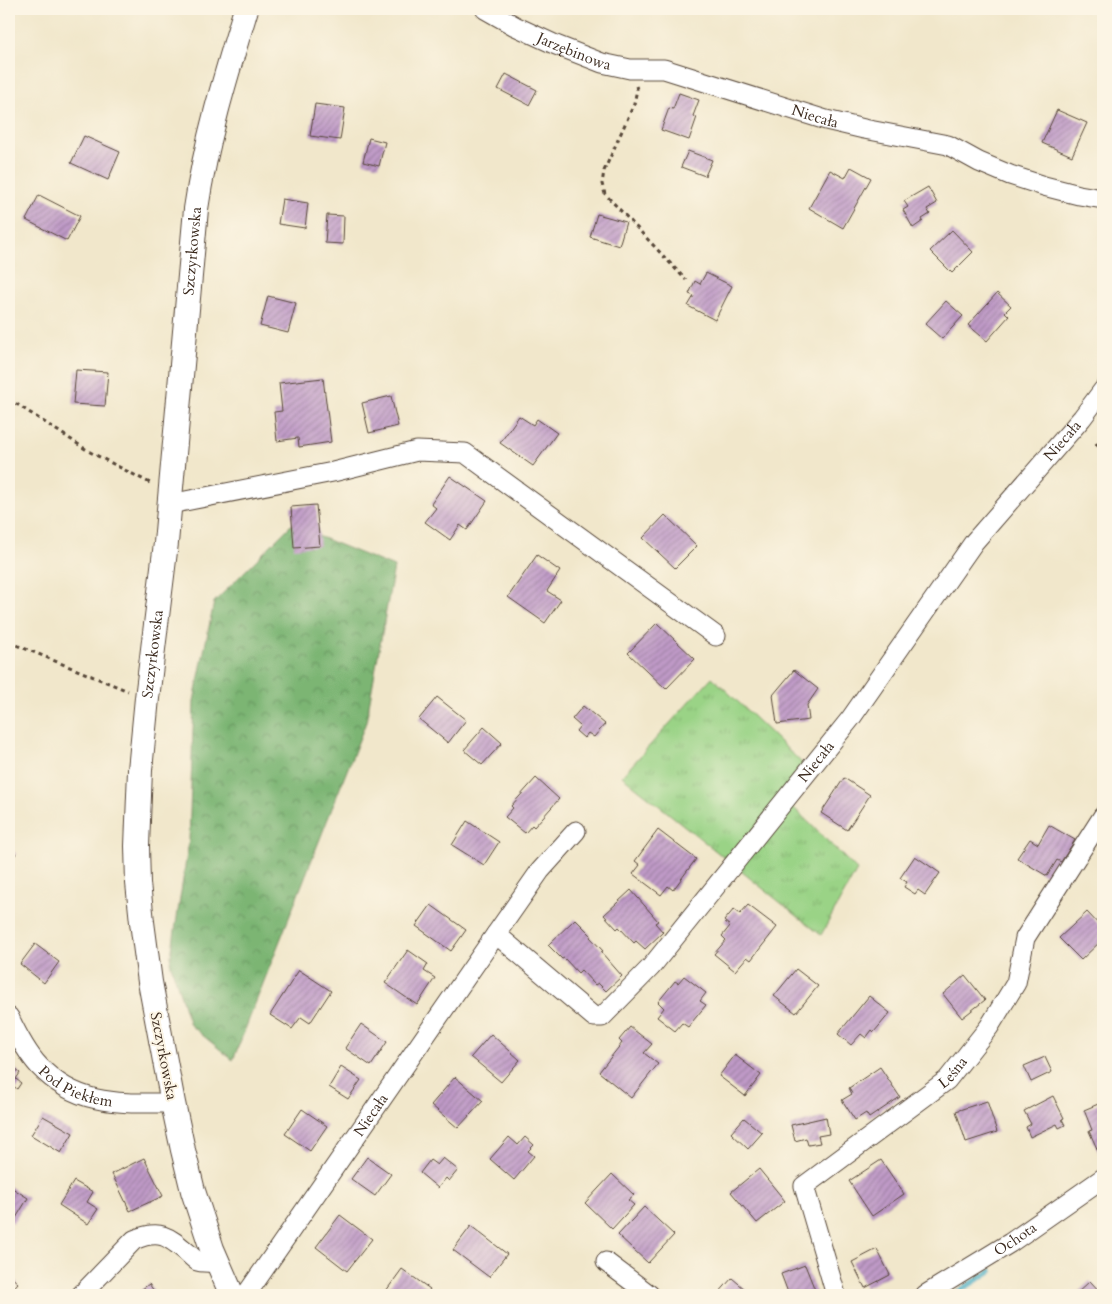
<svg xmlns="http://www.w3.org/2000/svg" width="1112" height="1304" font-family="Cardo,serif">
<style>
.grass{fill:url(#grass-tufts);stroke:#6a7e52}
.forest{fill:url(#forest-crowns);stroke:#5b7048}
.lines{fill:none;stroke-linecap:round;stroke-linejoin:round}
.stream{stroke:#43abc3;stroke-width:5.5}
.building{fill:url(#building-hatch)}
.minor-casing{stroke:#564638;stroke-width:21}
.major-casing{stroke:#564638;stroke-width:26}
.path{stroke:#564638;stroke-width:3;stroke-dasharray:4 4;stroke-linecap:butt}
.minor{stroke:#fff;stroke-width:19}
.major{stroke:#fff;stroke-width:24}
.labels{text-anchor:middle;dominant-baseline:central;stroke-width:4;stroke-linejoin:round;paint-order:stroke}
.street-label{font-size:15px;fill:#3b2a1e;stroke:#fcf5e5}
</style>
<defs>
<pattern id="grass-tufts" width="24" height="20" patternUnits="userSpaceOnUse" patternTransform="scale(1.25)"><rect width="24" height="20" fill="#9ad386"/><path d="M3 7l-1-3M5 7V3M7 7l1-3M15 17l-1-3M17 17v-4M19 17l1-3" fill="none" stroke="#86b573"/></pattern>
<pattern id="forest-crowns" width="20" height="18" patternUnits="userSpaceOnUse" patternTransform="scale(1.25)"><rect width="20" height="18" fill="#7bb573"/><path d="M2 6a3 3 0 1 1 6 0M12 15a3 3 0 1 1 6 0" fill="none" stroke="#66935e"/></pattern>
<pattern id="building-hatch" width="6" height="6" patternUnits="userSpaceOnUse" patternTransform="scale(1.25)"><rect width="6" height="6" fill="#bf9ac7"/><path d="M-1 1l2-2M0 6l6-6M5 7l2-2" fill="none" stroke="#9c7ea1"/></pattern>
</defs>
<rect width="100%" height="100%" fill="#fcf5e5"/>
<filter id="ink" filterUnits="userSpaceOnUse"><feTurbulence type="fractalNoise" baseFrequency=".02" numOctaves="2"/><feDisplacementMap in="SourceGraphic" scale="10" xChannelSelector="R" yChannelSelector="G"/><feConvolveMatrix kernelMatrix="1 2 1 2 8 2 1 2 1" color-interpolation-filters="sRGB"/></filter>
<filter id="wash" filterUnits="userSpaceOnUse"><feTurbulence type="fractalNoise" baseFrequency=".0096" numOctaves="4" result="noise"/><feDisplacementMap in="SourceGraphic" scale="20" xChannelSelector="R" yChannelSelector="G"/><feGaussianBlur stdDeviation="1.12" result="paint"/><feColorMatrix in="noise" values="0 0 0 0 0 0 0 0 0 0 0 0 0 0 0 0 0 1.4 0 .05"/><feComposite in="paint" operator="in"/></filter>
<g filter="url(#wash)">
<rect width="100%" height="100%" fill="#f1e7cb"/>
<path class="grass" d="M712 677 803 764 790 804 857 870 821 935 622 776Z"/>
<path class="forest" d="M291 525 394 567 366 722 233 1060 190 1025 170 962 189 841 194 701 214 602Z"/>
<g class="lines">
<path class="stream" d="M953 1295 991 1271"/>
</g>
<g id="blocks">
<g class="building">
<path d="M506 74 537 90 529 105 498 89Z"/>
<path d="M679 93 699 100 693 116 697 117 689 140 661 130 669 108 673 109Z"/>
<path d="M315 104 345 108 340 140 310 136Z"/>
<path d="M1057 110 1087 123 1072 156 1042 143Z"/>
<path d="M84 136 120 152 108 180 71 163Z"/>
<path d="M369 138 385 142 379 166 363 162Z"/>
<path d="M688 151 712 160 705 176 681 167Z"/>
<path d="M851 167 871 178 843 228 809 208 830 170 845 178Z"/>
<path d="M928 187 937 203 927 209 930 214 922 219 923 221 913 228 903 210 908 207 904 201Z"/>
<path d="M39 195 80 216 67 241 26 220Z"/>
<path d="M282 199 308 203 305 228 278 224Z"/>
<path d="M597 214 626 222 619 246 590 237Z"/>
<path d="M327 215 344 216 343 244 325 243Z"/>
<path d="M952 230 973 252 952 273 930 251Z"/>
<path d="M706 273 732 286 715 320 688 306 694 296 689 294 695 281 700 284Z"/>
<path d="M997 293 1011 306 1005 312 1009 316 987 341 968 325Z"/>
<path d="M268 296 296 303 288 333 260 326Z"/>
<path d="M946 301 963 316 942 339 925 324Z"/>
<path d="M76 370 108 372 105 406 73 404Z"/>
<path d="M323 378 331 442 299 447 298 438 277 441 274 412 282 411 279 383Z"/>
<path d="M391 396 398 426 369 433 362 403Z"/>
<path d="M519 416 533 425 537 419 557 433 533 466 500 443Z"/>
<path d="M450 476 487 501 467 530 460 525 450 540 425 522 436 508 431 504Z"/>
<path d="M316 505 320 546 294 548 291 507Z"/>
<path d="M665 515 697 546 675 568 643 538Z"/>
<path d="M537 555 560 571 547 591 561 600 545 623 508 597Z"/>
<path d="M657 623 695 659 666 689 628 653Z"/>
<path d="M794 670 818 689 807 705 809 720 777 724 773 695Z"/>
<path d="M437 697 466 720 448 743 419 719Z"/>
<path d="M583 706 605 724 594 737 588 733 584 738 576 731 580 726 572 719Z"/>
<path d="M484 727 502 743 482 765 464 750Z"/>
<path d="M536 778 559 799 534 827 532 825 525 833 505 817 513 808 511 806Z"/>
<path d="M844 778 870 795 847 830 821 813Z"/>
<path d="M467 821 499 842 484 865 452 845Z"/>
<path d="M1049 825 1075 840 1061 862 1057 860 1047 876 1017 858 1030 839 1038 844Z"/>
<path d="M658 830 696 859 673 890 668 886 661 895 633 874 640 865 635 861Z"/>
<path d="M9 847 16 854 9 861Z"/>
<path d="M915 856 940 873 925 895 918 890 915 894 904 887 907 882 900 878Z"/>
<path d="M631 890 658 921 655 923 663 932 645 949 636 941 634 943 619 927 617 929 604 915Z"/>
<path d="M431 905 466 930 451 951 416 926Z"/>
<path d="M748 905 777 927 751 960 747 957 735 971 714 954 726 940 722 936 730 926 724 921 734 909 740 914Z"/>
<path d="M1087 912 1103 929V939L1081 960 1059 938Z"/>
<path d="M575 919 591 935 590 937 603 951 601 952 622 976 606 991 598 983 595 985 581 970 578 973 564 958 562 959 548 945Z"/>
<path d="M35 944 59 962 44 983 20 964Z"/>
<path d="M408 950 428 964 424 971 435 978 417 1005 385 983Z"/>
<path d="M796 969 818 986 796 1013 774 996Z"/>
<path d="M299 970 331 991 310 1023 301 1017 292 1029 270 1015Z"/>
<path d="M965 975 985 1000 962 1018 943 994Z"/>
<path d="M684 976 706 993 700 1001 706 1005 688 1027 682 1023 675 1031 657 1017 664 1008 658 1002 675 981 678 983Z"/>
<path d="M869 996 890 1013 874 1032 872 1030 866 1038 861 1034 851 1045 838 1034Z"/>
<path d="M361 1024 387 1042 371 1066 345 1048Z"/>
<path d="M630 1027 652 1044 644 1053 658 1064 631 1098 599 1072 622 1043 619 1040Z"/>
<path d="M491 1034 520 1060 501 1082 471 1057Z"/>
<path d="M735 1055 761 1075 745 1096 719 1076Z"/>
<path d="M1045 1057 1052 1072 1031 1082 1024 1066Z"/>
<path d="M9 1064 20 1073 16 1079 21 1083 17 1089 12 1085 9 1088Z"/>
<path d="M341 1067 361 1080 348 1099 329 1087Z"/>
<path d="M880 1067 900 1097 869 1118 866 1113 855 1120 842 1100 852 1094 849 1088Z"/>
<path d="M455 1077 483 1101 458 1128 431 1105Z"/>
<path d="M1053 1096 1064 1118 1062 1119 1065 1125 1059 1128 1057 1124 1030 1137 1026 1127 1031 1124 1024 1111Z"/>
<path d="M987 1101 997 1132 966 1142 956 1111Z"/>
<path d="M1103 1102V1151L1099 1153 1089 1131 1092 1130 1084 1110Z"/>
<path d="M302 1109 327 1126 310 1151 285 1134Z"/>
<path d="M43 1116 73 1133 61 1153 31 1135Z"/>
<path d="M826 1117 829 1134 818 1136 820 1143 808 1145 806 1138 795 1141 791 1125Z"/>
<path d="M744 1118 762 1133 748 1149 731 1133Z"/>
<path d="M509 1137 518 1145 525 1137 534 1145 528 1151 534 1156 514 1180 490 1159Z"/>
<path d="M367 1157 391 1174 375 1196 351 1179Z"/>
<path d="M144 1158 163 1196 130 1211 112 1174Z"/>
<path d="M443 1158 458 1170 449 1181 446 1178 438 1188 420 1173 430 1160 437 1165Z"/>
<path d="M881 1160 904 1194 872 1216 849 1181Z"/>
<path d="M759 1169 785 1201 757 1223 731 1192Z"/>
<path d="M612 1174 634 1195 628 1200 634 1205 612 1229 585 1203Z"/>
<path d="M74 1181 93 1192 87 1202 98 1209 88 1224 59 1205Z"/>
<path d="M9 1186 28 1198 13 1223 9 1220Z"/>
<path d="M644 1207 674 1235 648 1263 618 1235Z"/>
<path d="M340 1215 372 1239 347 1271 316 1247Z"/>
<path d="M471 1226 507 1254 489 1277 453 1250Z"/>
<path d="M877 1249 890 1275 865 1288 852 1262Z"/>
<path d="M805 1265 817 1295H789L781 1274Z"/>
<path d="M402 1269 430 1289 426 1295H383Z"/>
<path d="M9 1275 18 1283 9 1293Z"/>
<path d="M732 1278 752 1295H717Z"/>
<path d="M1090 1281 1103 1295H1075Z"/>
<path d="M149 1284 157 1295H134Z"/>
</g>
</g>
</g>
<g filter="url(#ink)">
<use href="#blocks" fill-opacity="0" stroke="#564638" stroke-width="1"/>
<g class="lines">
<defs>
<g id="minor">
<path id="s1" d="M485 9 515 26 556 45 602 63 630 69H664L826 120 864 129 948 145 979 162 1010 175 1044 186 1079 195 1103 199"/>
<path d="M170 504 333 472 417 451 465 453 716 636"/>
<path d="M496 934 540 871 576 831"/>
<path id="s2" d="M9 1017C17 1034 26 1052 39 1066 77 1107 122 1103 173 1103"/>
<path d="M606 1262 650 1295"/>
<path d="M81 1295 134 1240C160 1229 168 1236 188 1253 190 1255 194 1259 197 1261 202 1263 211 1262 217 1262"/>
<path id="s3" d="M246 1295 496 934 594 1017H602L651 967 851 718 974 542 1082 418 1103 390"/>
<path id="s4" d="M836 1295 804 1186 947 1080 989 1027 1016 983 1025 938 1103 816"/>
<path id="s5" d="M925 1295 1010 1243 1103 1178"/>
</g>
<g id="major">
<path id="s6" d="M232 1295 212 1249 193 1191 183 1150 173 1103 150 982 142 922 138 883 137 846 140 770 147 698 166 543 196 209C206 140 226 75 246 9"/>
</g>
</defs>
<use href="#minor" class="minor-casing"/>
<use href="#major" class="major-casing"/>
<g class="path">
<path d="M636 86 637 89 634 104 604 171 602 184 605 194 686 280"/>
<path d="M9 399 90 452 150 483"/>
<path d="M1096 443 1103 454"/>
<path d="M9 642 128 691"/>
</g>
<use href="#minor" class="minor"/>
<use href="#major" class="major"/>
</g>
</g>
<g class="labels">
<g class="street-label">
<text stroke="none"><textPath href="#s1" startOffset="99">Jarzębinowa</textPath></text>
<text stroke="none"><textPath href="#s1" startOffset="350">Niecała</textPath></text>
<text stroke="none"><textPath href="#s6" startOffset="1059">Szczyrkowska</textPath></text>
<text stroke="none"><textPath href="#s3" startOffset="1314">Niecała</textPath></text>
<text stroke="none"><textPath href="#s6" startOffset="654">Szczyrkowska</textPath></text>
<text stroke="none"><textPath href="#s3" startOffset="909">Niecała</textPath></text>
<text transform="translate(164 1056) rotate(79)">Szczyrkowska</text>
<text stroke="none"><textPath href="#s4" startOffset="301">Leśna</textPath></text>
<text stroke="none"><textPath href="#s2" startOffset="101">Pod Piekłem</textPath></text>
<text stroke="none"><textPath href="#s3" startOffset="219">Niecała</textPath></text>
<text stroke="none"><textPath href="#s5" startOffset="106">Ochota</textPath></text>
</g>
</g>
<rect width="1112" height="1304" fill="none" stroke="#fcf5e5" stroke-width="30"/>
</svg>
